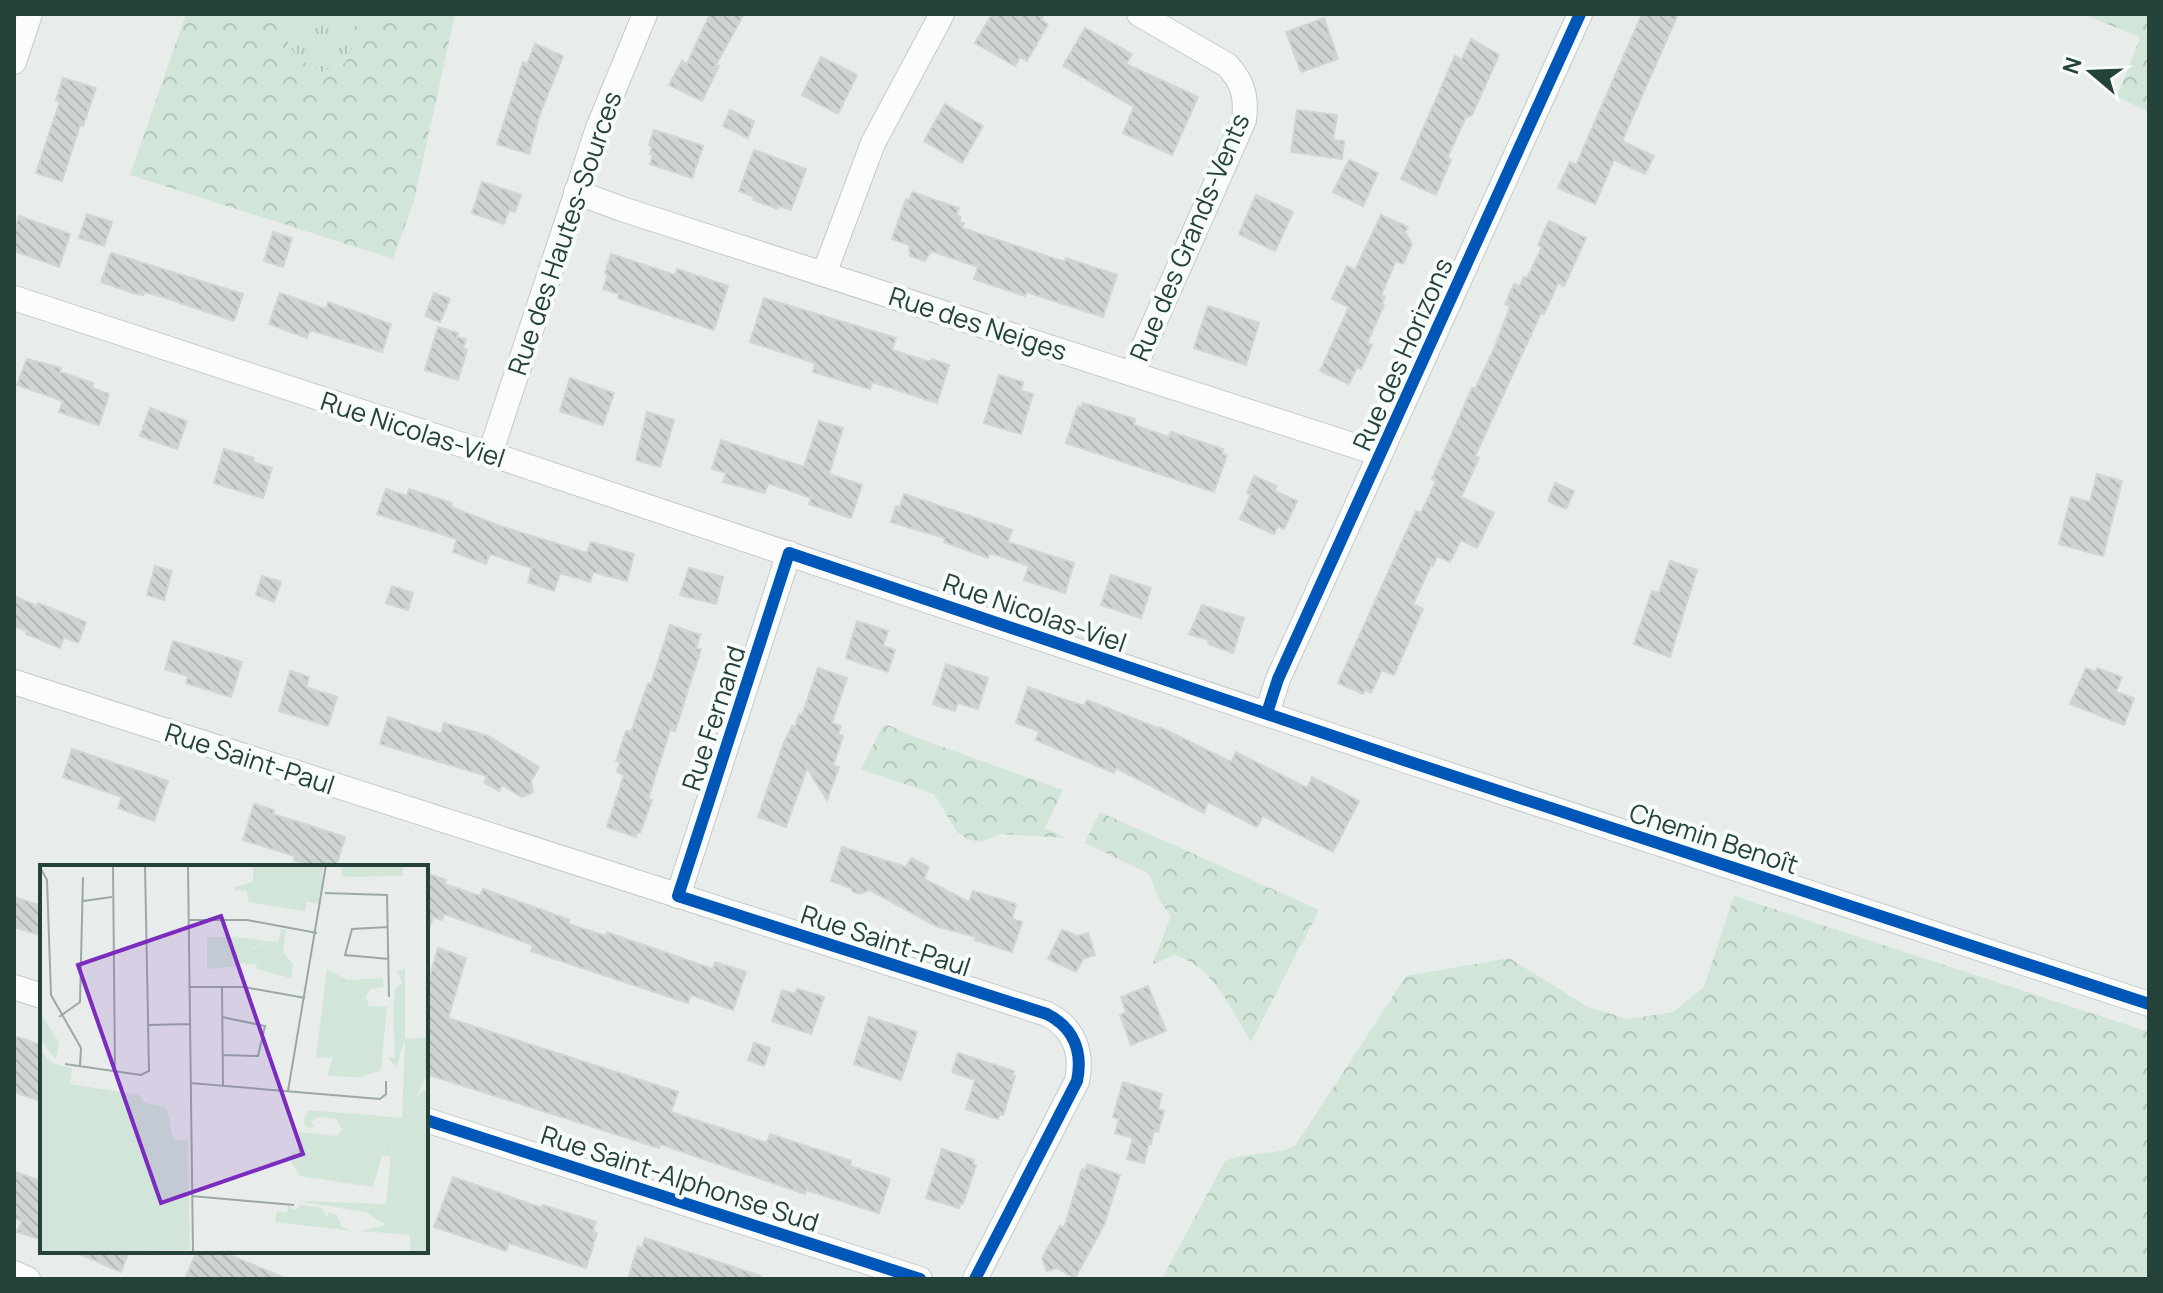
<svg xmlns="http://www.w3.org/2000/svg" width="2163" height="1293" font-family="Manrope,sans-serif">
<style>
.grass{fill:url(#grass-tufts)}
.forest{fill:url(#forest-crowns)}
.building{fill:url(#building-back-hatch);stroke:#d1d6d4;stroke-width:2}
.lines{fill:none;stroke-linecap:round;stroke-linejoin:round}
.minor-casing{stroke:#c5cac8;stroke-width:26}
.minor{stroke:#fcfcfc;stroke-width:24}
.cycleway-casing{stroke:#f7fbf9;stroke-width:17}
.cycleway{stroke:#0057b8;stroke-width:12}
.labels{text-anchor:middle;dominant-baseline:central;stroke-width:8;stroke-linejoin:round;paint-order:stroke}
.street-label{font-size:26px;fill:#24423a;stroke:#f7fbf9}
.inset-road{fill:none;stroke:#9aa9a4;stroke-width:2}
.view{fill:#7b2cbf;fill-opacity:0.15;stroke:#7b2cbf;stroke-width:4}
.inset-edge{fill:none;stroke:#24423a;stroke-width:4}
</style>
<defs>
<pattern id="grass-tufts" width="24" height="20" patternUnits="userSpaceOnUse" patternTransform="scale(2)"><rect width="24" height="20" fill="#d1e6d8"/><path d="M3 7l-1-3M5 7V3M7 7l1-3M15 17l-1-3M17 17v-4M19 17l1-3" fill="none" stroke="#b3c6ba"/></pattern>
<pattern id="forest-crowns" width="20" height="18" patternUnits="userSpaceOnUse" patternTransform="scale(2)"><rect width="20" height="18" fill="#d1e6d8"/><path d="M2 6a3 3 0 1 1 6 0M12 15a3 3 0 1 1 6 0" fill="none" stroke="#b3c6ba"/></pattern>
<pattern id="building-back-hatch" width="6" height="6" patternUnits="userSpaceOnUse" patternTransform="scale(2)"><rect width="6" height="6" fill="#cfd4d2"/><path d="M-1 5l2 2M0 0l6 6M5-1l2 2" fill="none" stroke="#b2b7b5"/></pattern>
</defs>
<rect width="100%" height="100%" fill="#e8edeb"/>
<path class="grass" d="M274 14H355L354 44 345 63 322 72 296 58Z"/>
<g class="forest">
<path d="M186 14H274L296 58 322 72 345 63 354 44 355 14H455L414 201 393 259 130 175Z"/>
<path d="M2082 14H2149V112L2117 97 2140 37Z"/>
<path d="M888 725 912 736 1063 790 1045 828 1067 838 1000 834 981 842 969 840 957 832 934 794 861 769 882 727Z"/>
<path d="M1100 812 1319 910 1251 1042C1231 1010 1214 967 1175 955L1152 965 1171 916 1161 903 1149 874 1085 843Z"/>
<path d="M1734 896 2149 1032V1279H1162L1225 1161C1248 1152 1273 1156 1295 1146L1406 976 1509 958 1588 1007 1628 1019 1673 1012 1704 987Z"/>
</g>
<g class="building">
<path d="M710 14H744L714 68 719 66 702 101 669 85 682 61 687 64Z"/>
<path d="M992 14H1044L1041 20 1048 24 1027 61 1020 57 1015 66 975 43Z"/>
<path d="M1642 14H1678L1622 141 1654 156 1645 174 1614 160 1595 204 1558 188 1570 162 1576 165Z"/>
<path d="M1324 18 1338 59 1301 72 1286 32Z"/>
<path d="M1085 28 1132 54 1126 64 1198 97 1172 155 1123 133 1134 107 1063 66Z"/>
<path d="M1471 39 1499 55 1472 115 1466 117 1447 158 1451 160 1436 195 1401 179 1455 56 1462 59Z"/>
<path d="M535 44 563 56 540 114 529 154 497 144 523 62 527 64Z"/>
<path d="M821 57 857 75 838 114 802 95Z"/>
<path d="M63 78 96 88 83 126 80 125 62 181 36 173 60 101 56 100Z"/>
<path d="M945 104 983 126 962 163 924 141Z"/>
<path d="M730 110 754 121 748 138 723 126Z"/>
<path d="M1297 110 1337 115 1333 140 1344 141 1342 159 1291 152Z"/>
<path d="M654 130 703 146 692 178 650 164 653 155 650 154 652 147 649 145Z"/>
<path d="M754 150 806 169 791 210 779 206 778 209 753 200 754 197 739 191Z"/>
<path d="M1349 160 1378 173 1363 206 1333 192Z"/>
<path d="M482 182 521 195 515 212 509 210 504 224 472 213Z"/>
<path d="M912 192 959 208 956 215 961 217 959 222 964 223 962 228 1065 262 1066 258 1117 275 1103 317 1027 292 1025 296 974 279 978 267 931 251 925 261 910 256 909 245 892 239 906 199 910 200Z"/>
<path d="M1256 195 1293 212 1275 251 1239 234Z"/>
<path d="M87 214 112 222 104 246 79 238Z"/>
<path d="M1381 215 1408 227 1405 232 1412 244 1403 264 1396 261 1381 295 1385 297 1382 303 1384 305 1367 343 1372 345 1361 369 1357 367 1349 384 1320 371 1349 307 1332 299 1347 266 1355 270Z"/>
<path d="M19 216 70 234 59 267 14 251V231Z"/>
<path d="M1549 221 1586 238 1564 286 1558 283 1544 314 1541 313 1475 456 1479 458 1461 497 1494 513 1477 548 1461 540 1450 562 1437 556 1433 566 1431 565 1413 604 1423 609 1394 675 1382 670 1371 693 1365 690 1363 694 1338 683 1416 511 1421 513 1436 481 1432 479 1472 388 1475 389 1494 349 1510 307 1505 304 1514 284 1520 286 1524 277 1527 278 1542 247 1538 245Z"/>
<path d="M273 232 292 238 283 267 264 261Z"/>
<path d="M111 253 243 294 234 321 163 297 144 292 143 295 133 293 101 282Z"/>
<path d="M611 254 675 275 677 269 728 286 714 330 618 298 619 294 603 289 608 274 605 273Z"/>
<path d="M280 293 326 309 328 302 391 324 382 352 310 330 307 338 269 324Z"/>
<path d="M434 293 450 299 440 322 425 316Z"/>
<path d="M764 298 896 338 892 350 930 362 932 359 949 365 937 403 872 382 870 389 813 372 815 363 750 342Z"/>
<path d="M1208 306 1259 323 1246 365 1194 348Z"/>
<path d="M438 327 458 333 457 337 466 339 463 348 467 350 458 380 425 370Z"/>
<path d="M27 359 61 368 60 372 93 383 92 388 109 394 99 425 59 412 63 401 17 385Z"/>
<path d="M999 375 1023 382 1021 391 1033 394 1021 434 984 423Z"/>
<path d="M570 378 614 393 603 425 560 411Z"/>
<path d="M1083 403 1135 419 1134 425 1169 437 1171 432 1223 449 1222 454 1227 455 1214 492 1066 443 1078 406 1082 408Z"/>
<path d="M150 408 187 421 177 449 140 436Z"/>
<path d="M647 412 674 420 660 467 636 460Z"/>
<path d="M819 421 843 428 829 474 862 485 851 518 809 504 811 498 768 483 765 493 723 482 726 473 712 469 721 440 804 467Z"/>
<path d="M224 449 254 458 253 462 272 468 263 498 214 483Z"/>
<path d="M2097 474 2122 481 2103 556 2059 544 2071 497 2090 502Z"/>
<path d="M1254 476 1277 486 1274 491 1297 501 1284 529 1278 526 1274 534 1240 519 1251 494 1247 493Z"/>
<path d="M1555 483 1574 491 1566 509 1548 501Z"/>
<path d="M386 489 407 496 409 489 452 503 451 507 500 526 587 553 591 542 634 554 627 581 593 572 590 582 560 573 554 591 528 582 532 568 490 554 486 564 453 552 457 539 377 514Z"/>
<path d="M904 494 1012 530 1008 542 1074 563 1065 593 1024 580 1029 566 990 553 988 558 944 542 945 538 891 522 896 506 900 507Z"/>
<path d="M1670 561 1697 570 1670 657 1634 644 1652 591 1659 593Z"/>
<path d="M155 566 172 571 164 600 147 595Z"/>
<path d="M689 568 723 577 716 604 680 595Z"/>
<path d="M1111 575 1151 588 1141 618 1101 605Z"/>
<path d="M262 576 281 582 274 602 256 595Z"/>
<path d="M392 586 413 593 408 610 386 603Z"/>
<path d="M14 596 37 606 38 603 86 622 78 643 64 637 60 648 26 634 27 631 14 626Z"/>
<path d="M1202 605 1244 618 1233 653 1208 644 1209 640 1189 634Z"/>
<path d="M857 621 888 631 883 646 895 650 888 672 846 658Z"/>
<path d="M670 625 700 635 696 648 701 649 675 731 670 730 648 799 652 800 640 833 637 832 636 837 607 827 624 775 617 772 620 762 616 761 626 731 631 732 648 683 651 684Z"/>
<path d="M173 641 242 662 231 697 186 683 188 676 165 669Z"/>
<path d="M946 664 988 678 978 709 958 703 955 711 933 704Z"/>
<path d="M818 668 847 678 832 723 841 726 838 734 843 736 833 766 839 767 827 800 807 768 786 827 758 817 783 745 792 726 795 727 799 714 802 715Z"/>
<path d="M2086 668 2096 672 2097 668 2122 677 2116 692 2134 698 2124 725 2070 704Z"/>
<path d="M290 671 309 677 306 687 337 697 328 726 279 711Z"/>
<path d="M1028 687 1084 706 1087 700 1160 729V727L1231 762 1236 752 1307 788 1312 777 1359 801 1333 852 1263 816 1257 827 1208 802 1204 813 1116 768 1114 773 1036 740 1039 731 1016 723Z"/>
<path d="M388 717 441 734 444 723 488 736 539 767 531 781 533 792 522 797 502 785 499 791 484 782 487 776 380 744Z"/>
<path d="M72 749 168 781 154 821 118 808 122 797 63 777Z"/>
<path d="M254 804 274 810 273 814 345 837 336 867H317L294 860 295 856 243 840Z"/>
<path d="M842 847 906 867 911 858 929 867 924 879 969 902 973 891 1016 904 1012 919 1022 922 1012 952 975 940 976 937 936 926 870 890 860 894 853 892 851 888 831 881Z"/>
<path d="M426 873 446 880 444 884 480 896 483 889 567 919 569 920 568 924 606 936 607 932 609 933 713 969 715 962 746 972 733 1010 691 995 688 1003 531 951 533 945 444 914 442 920 433 917 429 929 426 928Z"/>
<path d="M14 897 42 906V936L14 927Z"/>
<path d="M1062 930 1077 936 1088 933 1095 955 1083 959 1076 972 1048 959Z"/>
<path d="M438 948 466 958 448 1018 678 1092 671 1112 767 1143 770 1134 851 1161 850 1166 890 1179 879 1213 806 1190 805 1194 660 1144 659 1148 426 1074V989Z"/>
<path d="M1148 986 1166 1031 1131 1045 1120 1015 1126 1012 1121 997Z"/>
<path d="M797 989 824 997 811 1034 772 1021 782 990 795 994Z"/>
<path d="M869 1017 917 1032 901 1080 854 1064Z"/>
<path d="M18 1037 42 1046V1088L38 1100 14 1092V1038Z"/>
<path d="M754 1043 770 1048 764 1066 748 1060Z"/>
<path d="M958 1053 1014 1071 1012 1076H1015L1003 1115 1000 1114 998 1119 966 1109 975 1080 952 1072Z"/>
<path d="M1123 1082 1162 1094 1158 1109 1164 1111 1158 1132 1154 1130 1151 1144 1149 1143 1144 1163 1127 1159 1133 1138 1115 1133 1119 1119 1113 1117Z"/>
<path d="M942 1149 974 1160 973 1164 976 1165 963 1204 961 1203 959 1208 926 1198Z"/>
<path d="M1087 1164 1120 1175 1104 1225 1075 1278 1057 1268 1047 1271 1042 1258 1060 1226 1064 1228 1082 1169 1085 1170Z"/>
<path d="M14 1171 42 1182V1240L17 1232 22 1221 14 1218Z"/>
<path d="M453 1177 542 1208 543 1205 596 1222 593 1231 597 1233 586 1268 509 1243 506 1251 434 1227Z"/>
<path d="M645 1238 761 1276 760 1279H628L638 1246 642 1248Z"/>
<path d="M73 1251H129L121 1272Z"/>
<path d="M197 1251H220L287 1279H185Z"/>
</g>
<g class="lines">
<defs>
<g id="minor">
<path d="M14 62 30 14"/>
<path d="M576 192 622 209 1380 454"/>
<path d="M824 274 873 143 942 14"/>
<path d="M14 298 490 454 1404 760 2149 1004"/>
<path d="M1132 373 1244 120C1247 97 1243 82 1227 65L1139 14"/>
<path d="M490 454 598 128 645 14"/>
<path d="M14 682 1047 1014C1074 1028 1083 1052 1077 1081L975 1279"/>
<path d="M1267 713 1278 679 1580 14"/>
<path d="M678 896 789 553"/>
<path d="M14 987 42 996"/>
<path d="M426 1120 920 1279"/>
<path d="M14 1273 28 1279"/>
</g>
</defs>
<use href="#minor" class="minor-casing"/>
<use href="#minor" class="minor"/>
<defs>
<g id="cycleway">
<path d="M1267 713 1278 679 1580 14"/>
<path d="M426 1120 920 1279"/>
<path d="M975 1279 1077 1081C1083 1052 1074 1028 1047 1014L678 896 789 553 1404 760 2149 1004"/>
</g>
</defs>
<use href="#cycleway" class="cycleway-casing"/>
<use href="#cycleway" class="cycleway"/>
</g>
<g class="labels">
<g class="street-label">
<text transform="translate(564 233) rotate(-71)">Rue des Hautes-Sources</text>
<text transform="translate(1189 237) rotate(-67)">Rue des Grands-Vents</text>
<text transform="translate(978 323) rotate(18)">Rue des Neiges</text>
<text transform="translate(1402 354) rotate(-66)">Rue des Horizons</text>
<text transform="translate(413 429) rotate(18)">Rue Nicolas-Viel</text>
<text transform="translate(1035 612) rotate(19)">Rue Nicolas-Viel</text>
<text transform="translate(713 718) rotate(-72)">Rue Fernand</text>
<text transform="translate(250 758) rotate(18)">Rue Saint-Paul</text>
<text transform="translate(1714 838) rotate(18)">Chemin Benoît</text>
<text transform="translate(886 940) rotate(18)">Rue Saint-Paul</text>
<text transform="translate(680 1178) rotate(18)">Rue Saint-Alphonse Sud</text>
</g>
</g>
<g transform="translate(40 865)">
<rect width="388" height="388" fill="#e8edeb"/>
<path d="M194 72 228 76 210 85 217 93 216 100 201 98 198 89H185ZM388 172V206L377 232 388 222V254L374 252 352 277 350 292 310 285 299 292 307 272H315L317 249 362 253 365 174Z" fill="#d1e6d8"/>
<path d="M302 0H363V11L302 12ZM241 64 246 65 243 88 253 99 251 113 216 104 217 93 205 89 228 76 238 77ZM167 72H194L185 89H200L201 101 167 104ZM365 103V174L356 203 348 192 355 193 353 146 355 124 362 117 357 106ZM287 104 308 115 343 113 344 122 330 124 326 132 329 141 347 142 341 205 322 212 287 211 293 192 276 193ZM0 147 19 177 16 194 0 175ZM0 185 12 198 32 203 30 219 99 230 104 237 127 243 133 274 148 276 150 385 0 388ZM269 245 317 249 315 273 307 272 299 291 310 285 342 291 333 322 260 311 250 295 251 288H258L259 267 297 271 302 264 296 254 279 252 271 257 275 262 267 263 263 256ZM374 252 388 254V388H370V370L320 366 346 360 326 347 257 336 346 339 352 277ZM248 340 254 345 261 340 282 343 287 352 289 347 297 350 302 362 313 366 235 357 237 346 247 348Z" fill="#d1e6d8"/>
<path d="M213 0H284L280 39 267 37 265 46 208 37 207 26 194 25V22L213 17Z" fill="#d1e6d8"/>
<path class="inset-road" d="M73 0 75 207M148 0 153 388M0 2 7 15 11 130 41 183 40 201M285 28 347 30 349 132M43 36 72 32M149 55H207L277 68M348 62 312 64 305 90 349 94M150 122H204L265 133M182 122 183 220M19 152 40 137 43 12M182 152 225 161 218 191 183 190M108 160 150 159M25 199 101 210 109 206 105 0M150 218 340 234 346 229V216M248 226 286 0M152 331 254 340"/>
<path class="view" d="M181 51 263 289 121 338 38 100Z"/>
<rect width="388" height="388" class="inset-edge"/>
</g>
<rect width="2163" height="1293" fill="none" stroke="#24423a" stroke-width="32"/>
<g transform="translate(2091 72) rotate(289)" stroke="#f7fbf9" stroke-width="6" paint-order="stroke">
<path d="M0-6L14 30L0 20L-14 30Z" fill="#24423a"/>
<text y="-12" font-size="22" font-weight="bold" text-anchor="middle" fill="#24423a">N</text>
</g>
</svg>
